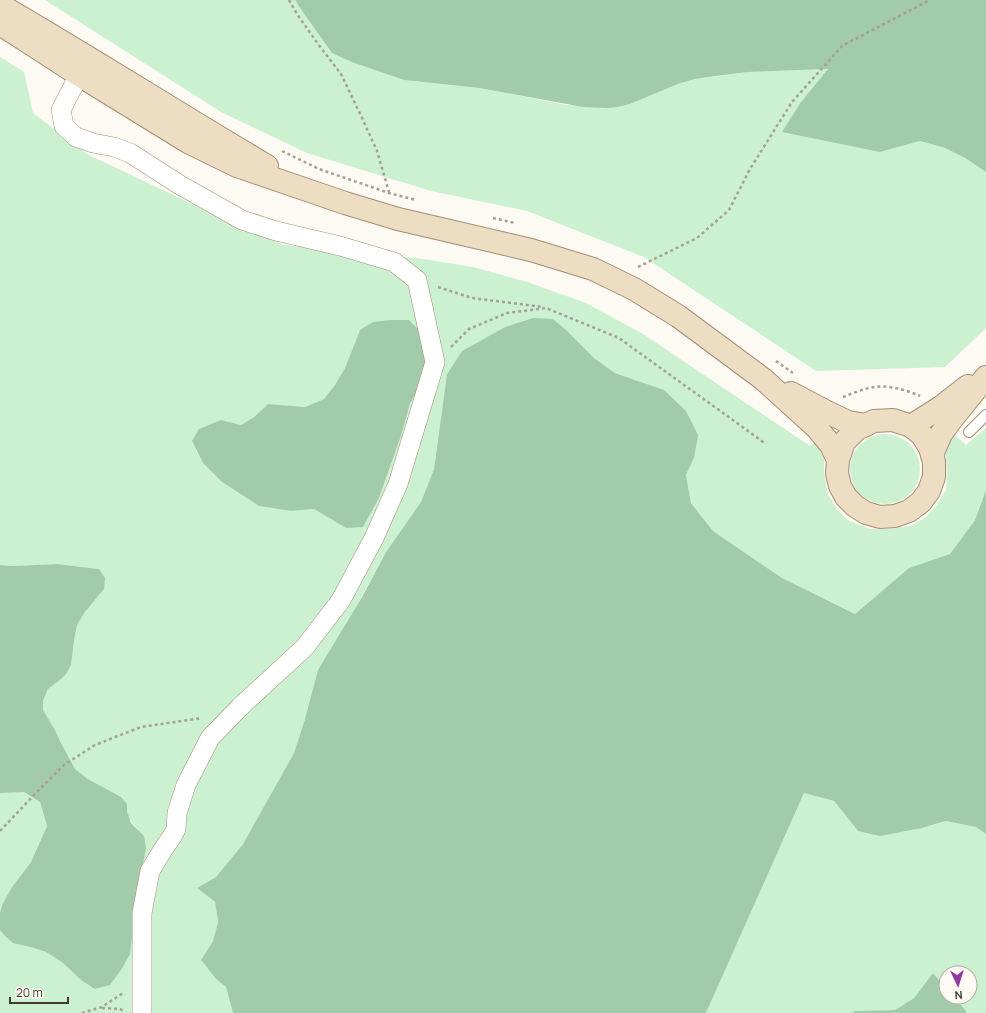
<svg xmlns="http://www.w3.org/2000/svg" width="986" height="1013" font-family="Manrope,sans-serif">
<style>
.green{fill:#cbf1d1;fill-rule:evenodd}
.forest{fill:#a2cca9}
.lines{fill:none;stroke-linecap:round;stroke-linejoin:round}
.service-casing{stroke:#a38e75;stroke-width:12}
.minor-casing{stroke:#a38e75;stroke-width:20}
.secondary-casing{stroke:#a38e75;stroke-width:24}
.path{stroke:#a6a097;stroke-width:2.5;stroke-dasharray:3 3;stroke-linecap:butt}
.service{stroke:#fff;stroke-width:10}
.minor{stroke:#fff;stroke-width:19}
.secondary{stroke:#ecddc3;stroke-width:22}
</style>
<rect width="100%" height="100%" fill="#fdf9f3"/>
<g class="green">
<path d="M45 0H295L302 11 332 53 404 80 479 88 567 105 618 107 630 104 678 84 695 79 748 72 829 69 801 102 880 152 920 141 945 148 965 158 986 172V328L945 367 816 371 644 257 527 211 431 191 307 153 221 112Z"/>
<path d="M0 57 24 72 33 113 87 154 232 223 284 245 423 259 473 267 527 282 586 303 643 334 810 446 815 441 821 448 824 456V473L828 494 837 509 849 521 870 529H890L911 526 926 517 936 506 946 490 947 475 946 455 948 445 954 434 966 445 986 428V490L975 520 950 555 909 568 855 614 782 578 713 531 691 503 686 475 694 458 664 390 615 373 594 358 533 318 505 327 462 351 447 374 434 469 421 502 386 552 341 634 305 719 294 753 243 844 216 877 197 888 215 902 218 922 213 941 201 960 216 979 226 987 233 1013H0V930L4 935 46 952 63 963 81 980 138 829C130 821 126 815 127 804L108 790 88 779 75 769 60 741 55 730 43 710V701L48 689 60 680 71 665 74 641 77 625 85 612 104 589 99 569 57 564 13 566 0 565ZM360 330 423 380 410 404 401 436 379 498 346 528 314 509 291 511 259 506 222 482 203 463 192 442 200 429 221 420 241 425 254 417 268 404 305 407 324 399 335 385 345 368Z"/>
<circle cx="885" cy="469" r="35"/>
<path d="M11 792H24L40 802 47 826 31 862 12 887 0 913V793Z"/>
<path d="M804 793 834 801 858 831 922 828 946 821 977 827 986 834V1013H966L965 1011 954 997H970V973H946V988L933 973 914 998 895 1010 855 1011 852 1013H706Z"/>
</g>
<g class="forest">
<path d="M295 0H986V172L965 158 945 148 920 141 880 152 782 132 801 102 828 69 748 72 716 76 695 79 678 84 630 104 618 107 607 108 583 107 479 88 404 80 352 62 332 53 302 11Z"/>
<path d="M533 318 553 319 566 330 594 358 615 373 664 390 686 411 698 435 694 458 686 475 691 503 713 531 782 578 855 614 909 568 950 554 975 520 986 490V834L976 827 946 821 922 828 880 836 858 831 834 801 804 793 706 1013H233L226 987 216 979 201 960 213 941 218 922 215 902 197 888 216 877 243 844 294 753 305 719 318 670 362 597 386 552 421 502 434 469 447 374 462 351 505 327Z"/>
<path d="M390 320H409L419 330 425 361 423 380 410 404 401 436 379 498 363 527 346 528 314 509 291 511 259 506 222 482 203 463 192 441 199 429 221 420 241 425 254 417 268 404 305 407 324 399 335 385 345 368 360 330 373 322Z"/>
<path d="M57 564 99 569 105 578 104 589 85 612 77 625 74 641 71 665 66 674 60 680 48 689 43 701V710L55 730 60 741 75 769 88 779 121 797 127 804V811L131 823 144 836 146 848 138 890 130 954 121 970 110 985 95 989 81 980 63 963 46 952 34 948 13 943 4 935 0 930V913L2 905 12 887 31 862 47 826 40 802 24 792 0 793V565L13 566Z"/>
<path d="M933 973 946 988V997H954L966 1011V1013H852L855 1011 895 1010 914 998Z"/>
</g>
<g class="lines">
<defs>
<path id="service" d="M969 432 986 415"/>
<path id="minor" d="M87 62 79 75 61 110 64 126 76 137 93 143 114 147 130 153 180 185 242 220 276 231 340 246 394 262 417 280 435 362 398 484 374 538 341 600 305 647 240 707 210 738 186 785 177 813 176 829 173 835 164 848 150 871 142 913V1013"/>
<g id="secondary">
<path d="M0 5C90 57 177 113 267 166"/>
<path d="M0 24 79 75 188 142 237 166 345 203 398 219 531 250 593 269 634 289 678 316 763 379 816 427 831 445 838 460 837 473 840 486 846 497 855 506 866 513 880 517 895 516 909 511 921 502 929 491 934 477V462L930 448 922 435 911 426 893 420 874 421 857 429 844 442 838 460"/>
<path d="M791 393 827 412 848 422 866 425"/>
<path d="M911 426 941 407 968 386"/>
<path d="M932 455 941 434 952 419 986 377"/>
</g>
</defs>
<use href="#service" class="service-casing"/>
<use href="#minor" class="minor-casing"/>
<use href="#secondary" class="secondary-casing"/>
<g class="path">
<path d="M289 0 297 14 318 44 341 74 363 120 377 151 389 192"/>
<path d="M282 151 319 169 389 193 416 200"/>
<path d="M493 218 515 223"/>
<path d="M638 267 697 238 729 210 750 169 792 102 842 46 930 0"/>
<path d="M438 287 472 298 543 307"/>
<path d="M451 347 469 329 507 313 546 308 619 338 766 444"/>
<path d="M776 361 793 373"/>
<path d="M843 397C851 394 860 390 869 388 886 384 904 389 920 396"/>
<path d="M0 831 35 794 64 765 95 745 141 727 202 718"/>
<path d="M102 1008 120 1009 123 1011"/>
<path d="M82 1013 102 1007 123 993"/>
</g>
<use href="#service" class="service"/>
<use href="#minor" class="minor"/>
<use href="#secondary" class="secondary"/>
</g>
<g transform="translate(958 985) rotate(176)"><circle r="19" fill="#fdf9f3" stroke="#b2aca4"/>
<path d="M0-3L7 15L0 10L-7 15Z" fill="#9339a4"/>
<text y="-6" font-size="11" font-weight="bold" text-anchor="middle" fill="#42392e">N</text>
</g>
<path d="M10 997v6h58v-6" fill="none" stroke="#42392e" stroke-width="2"/>
<text x="16" y="997" font-size="12" fill="#42392e" stroke="#fdf9f3" stroke-width="3" paint-order="stroke">20 m</text>
</svg>
